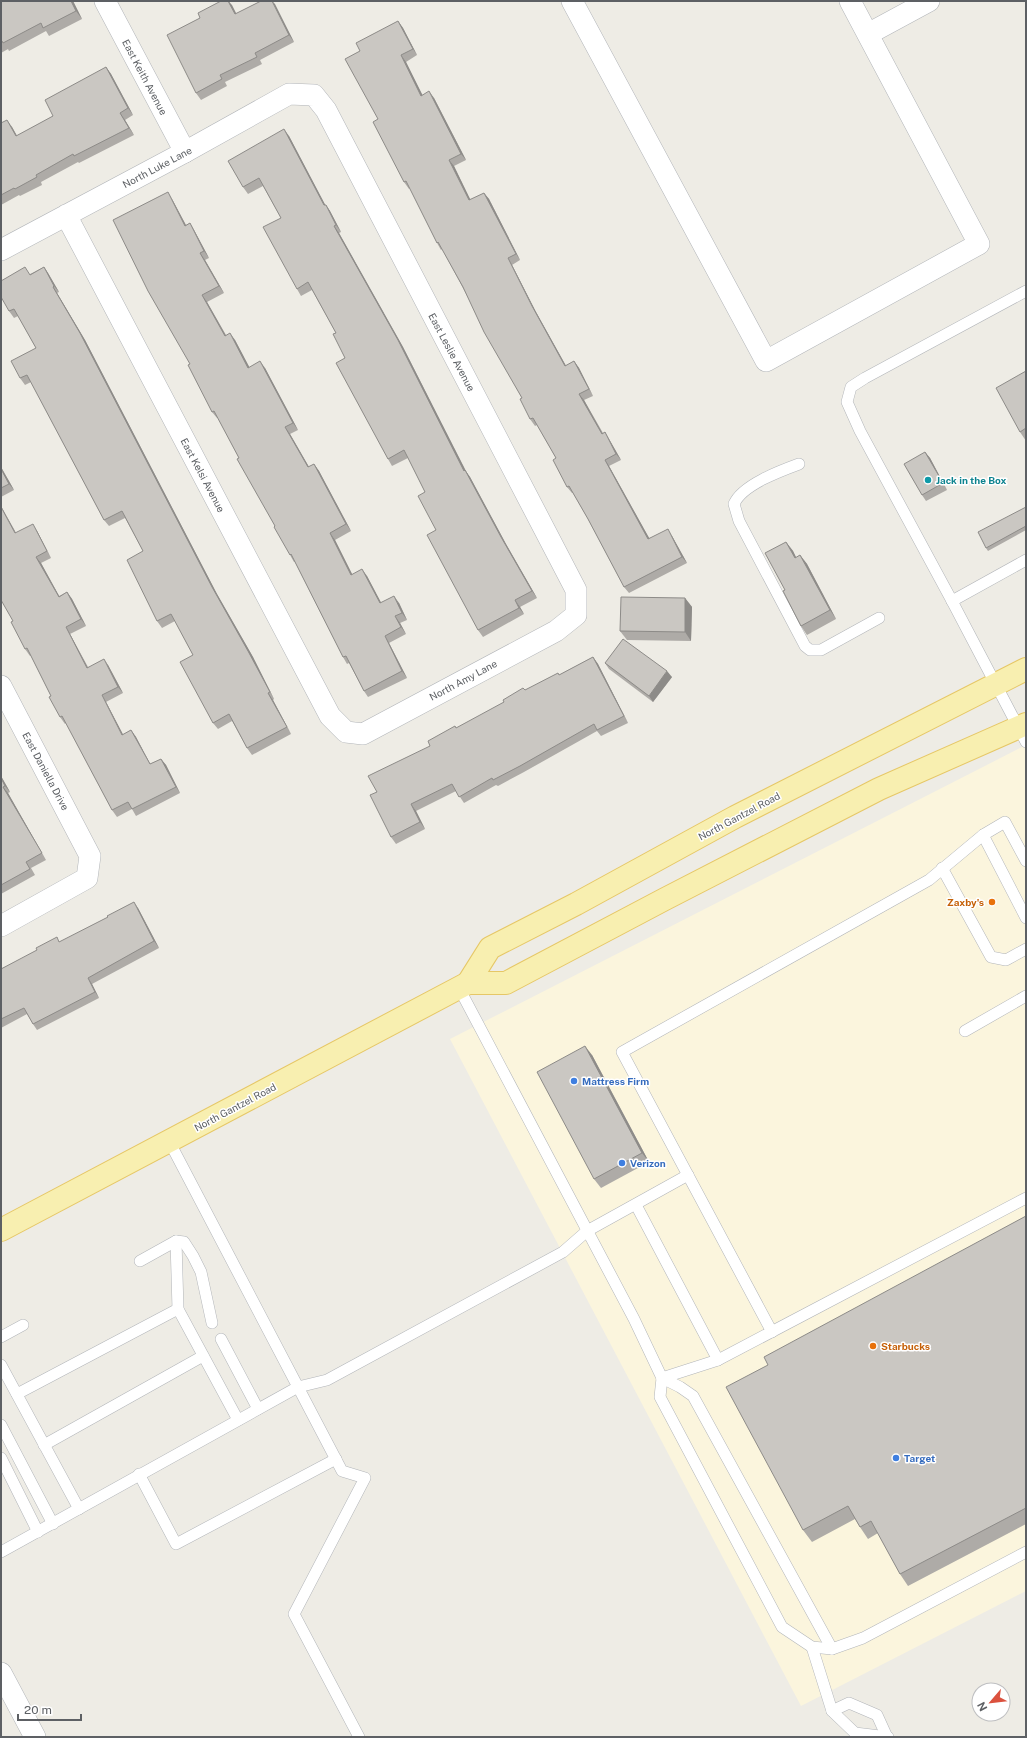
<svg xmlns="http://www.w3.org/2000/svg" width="1027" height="1738" font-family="'Public Sans',sans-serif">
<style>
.commercial{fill:#fbf5dd}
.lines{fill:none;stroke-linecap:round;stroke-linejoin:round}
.lane-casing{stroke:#b2b5b9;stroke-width:12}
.street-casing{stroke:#b2b5b9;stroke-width:22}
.primary-casing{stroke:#e6c766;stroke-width:24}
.lane{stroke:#fff;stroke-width:11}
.street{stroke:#fff;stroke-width:21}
.primary{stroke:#f8efb0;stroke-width:22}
.wall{fill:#aeaba7}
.shaded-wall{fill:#8d8b88}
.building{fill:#cac7c2;stroke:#8d8b88}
.culture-dot{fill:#0f9aa8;stroke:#fff;stroke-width:1.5}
.food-dot{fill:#e8710a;stroke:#fff;stroke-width:1.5}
.shop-dot{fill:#3f7fe0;stroke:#fff;stroke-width:1.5}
.labels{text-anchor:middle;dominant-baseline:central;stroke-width:3;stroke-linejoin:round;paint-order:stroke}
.street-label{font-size:10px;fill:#5d6064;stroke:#fff}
.culture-label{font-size:10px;font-weight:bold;fill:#0d838f;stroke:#fff;text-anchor:start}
.food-label{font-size:10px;font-weight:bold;fill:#c56008;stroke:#fff;text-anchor:end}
.shop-label{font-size:10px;font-weight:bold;fill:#366cbe;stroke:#fff;text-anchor:start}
</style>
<rect width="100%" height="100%" fill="#eeece5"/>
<path class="commercial" d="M1026 745V1591L801 1706 450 1039Z"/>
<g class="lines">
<defs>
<g id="lane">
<path d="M1026 291 865 378 851 387 847 402 860 431 952 601 1026 742"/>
<path d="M799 464C780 471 742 485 734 504L739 521 805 646 810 650H821L879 618"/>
<path d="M952 601 1026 560"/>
<path d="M983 835 1026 918"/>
<path d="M942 868 991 957 1006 960 1026 949"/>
<path d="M459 988 634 1319 662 1378 660 1397 782 1627 812 1647 832 1649 863 1638 1026 1552"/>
<path d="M965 1031 1026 996"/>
<path d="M636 1205 718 1360"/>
<path d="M176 1241 178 1309 238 1420"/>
<path d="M140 1261 176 1241 184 1242 193 1256 201 1272 212 1323"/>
<path d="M772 1332 622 1052 929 880 983 835 1005 822 1026 861"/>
<path d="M1 1337 23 1325"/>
<path d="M221 1339 258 1409"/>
<path d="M1 1365 79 1509"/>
<path d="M662 1378 718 1360 1026 1198"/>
<path d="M662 1378 680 1387 693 1396 832 1649"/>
<path d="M17 1394 178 1309"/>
<path d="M1 1425 53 1524"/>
<path d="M44 1445 203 1356"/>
<path d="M1 1458 38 1532"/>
<path d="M139 1474 176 1544 336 1459"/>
<path d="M1 1552 298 1387 169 1141"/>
<path d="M812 1647 832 1711 855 1733 888 1737"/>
<path d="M832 1711 849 1703 877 1715 887 1737"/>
<path d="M359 1737 294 1614 365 1478 342 1471 298 1387 327 1380 563 1252 587 1231 688 1175"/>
</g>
<g id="street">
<path d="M105 1 185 152"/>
<path d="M572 1 766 361 979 244 850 1"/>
<path d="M868 34 929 1"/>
<path d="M1 250 185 152 289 94 314 95 326 110 576 590V615L556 631 363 734 346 732 330 716 66 215"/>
<path d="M1 686 90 856 87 878 1 926"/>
<path d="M1 1673 35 1737"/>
</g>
<g id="primary">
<path d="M468 983 490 948 576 904 735 817 1026 669"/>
<path d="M1 1230 468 983H506L665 899 879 789 1026 724"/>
</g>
</defs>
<use href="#lane" class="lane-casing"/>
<use href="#street" class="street-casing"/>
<use href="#primary" class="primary-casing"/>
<use href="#lane" class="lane"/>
<use href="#street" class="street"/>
<use href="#primary" class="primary"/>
</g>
<g class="wall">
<path d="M1 1H73L82 19 49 36 46 31 9 51 8 49 1 53Z"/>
<path d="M221 1H229L236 14 261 1H272L294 42 260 60 262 64 225 82 227 86 201 100 196 93 200 18Z"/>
<path d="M398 21 403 28 417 55 406 62 422 95 434 98 466 160 454 166 470 200 484 193 489 199 520 260 512 265 536 312 566 366 574 361 579 368 593 396 584 400 603 433 605 432 621 460 609 466 649 538 672 536 687 563 629 593 624 587 588 519 573 493H572L567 487 556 458 537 425 535 426 530 419 522 398 442 249 441 250 437 243 410 188 409 189 404 182 378 119Z"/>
<path d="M106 67 111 74 133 115 125 120 134 135 79 163 78 162 41 182 42 185 20 196 19 195 1 205V123L12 127 17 136 53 116Z"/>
<path d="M289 136 325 205H326L330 211 341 232 339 233 403 347 465 470 470 477 506 544 537 598 520 607 524 614 483 637 478 630 436 530 425 492 408 458 392 466 388 459 345 358 336 333 312 290 301 296 297 289 281 218 263 186 248 194 243 187Z"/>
<path d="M172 199 186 225 190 223 194 230 209 258 205 260 224 293 207 302 226 335 235 340 249 367 265 368 298 430 290 434 309 467 314 464 319 471 351 531 335 540 352 574 367 576 381 603H399L407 620 400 623 406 634 389 643 407 678 368 697 364 691 349 663 347 664 343 657 295 562H294L290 555 275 526 239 458 218 418H217L212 412 190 364Z"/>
<path d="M44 267 48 273 59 292 57 293 85 340 217 594 253 657 274 699 273 700 291 734 252 755 247 748 232 721 218 729 213 723 193 655 175 621 162 628 157 621 143 551 125 518 109 526 104 520 31 382 25 385 20 378 36 348 18 316 14 318 9 311 30 274Z"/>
<path d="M1026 371V441L1020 432Z"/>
<path d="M925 452 930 458 947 490 926 501 922 495Z"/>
<path d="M1 467 14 490 1 497Z"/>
<path d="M1026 507V530L988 551 986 548Z"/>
<path d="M37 531 51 558 41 563 59 596 67 592 72 599 86 626 70 634 88 667 108 665 123 693 106 702 123 735 131 730 136 737 150 764 161 759 166 765 180 793 136 816 132 809 117 817 112 810 66 723 65 724 60 717 51 696 31 656H30L25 649 13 621 16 533Z"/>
<path d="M786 542 793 551 796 558 800 555 807 564 836 619 807 635 801 626 785 590Z"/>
<path d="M685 598 692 607 691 641 627 640 620 631Z"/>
<path d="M593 657 598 664 628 723 601 736 597 731 524 772 498 786 496 785 464 803 456 791 416 811 425 829 396 844 391 837 377 792 430 746 525 690 559 675Z"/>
<path d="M605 663 672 677 653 702 609 669Z"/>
<path d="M1 776 10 792 8 793 46 860 31 868 35 875 1 894Z"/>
<path d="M138 908 159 948 92 984 99 998 37 1030 33 1024 27 1014 1 1028V969L60 942Z"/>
<path d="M592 1055 649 1162 601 1188 594 1179Z"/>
<path d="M1026 1216V1524L908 1586 900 1574 878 1533 868 1539 860 1527 855 1519 812 1542 803 1530 768 1365Z"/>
</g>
<g class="shaded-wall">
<path d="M71 1H73L82 19 76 11Z"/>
<path d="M228 1 232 5 240 21 235 14Z"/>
<path d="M272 1 275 4 294 42 289 35Z"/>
<path d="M398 21 403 28 417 55 413 49Z"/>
<path d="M401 55 406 62 426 102 421 96Z"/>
<path d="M106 67 111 74 133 115 128 108Z"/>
<path d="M429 91 434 98 466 160 461 154Z"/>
<path d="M120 113 125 120 134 135 129 128Z"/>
<path d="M7 120 12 127 21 143 16 136Z"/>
<path d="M284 129 289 136 329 212 324 205Z"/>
<path d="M449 160 454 166 474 207 469 200Z"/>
<path d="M168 192 172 199 190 233 185 226Z"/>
<path d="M484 193 489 199 520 260 516 254Z"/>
<path d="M326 205 330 211 341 232 336 225Z"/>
<path d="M190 223 194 230 209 258 204 251Z"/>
<path d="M334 226 339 233 403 347 469 477 464 471Z"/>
<path d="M200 253 205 260 224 293 219 286Z"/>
<path d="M508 258 512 265 536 312 570 373 565 366 532 306Z"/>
<path d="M44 267 48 273 59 292 54 286Z"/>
<path d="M53 287 57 293 85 340 217 594 253 657 274 699 270 692 212 587Z"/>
<path d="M202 295 207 302 230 343 225 336Z"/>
<path d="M230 333 235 340 253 374 248 368Z"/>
<path d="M260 361 265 368 298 430 293 423Z"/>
<path d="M574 361 579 368 593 396 589 389Z"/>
<path d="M579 394 584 400 606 440 602 434Z"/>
<path d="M285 427 290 434 313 474 308 467Z"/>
<path d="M605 432 621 460 616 454Z"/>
<path d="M925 452 930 458 947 490 943 483Z"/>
<path d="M605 460 609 466 653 545 648 539Z"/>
<path d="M314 464 319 471 351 531 346 524Z"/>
<path d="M1 467 14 490 9 484 1 469Z"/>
<path d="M465 470 470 477 506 544 537 598 532 591 501 537Z"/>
<path d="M1 506 20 540 15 533 1 507Z"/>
<path d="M33 524 37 531 51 558 47 551Z"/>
<path d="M668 529 672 536 687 563 682 557Z"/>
<path d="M330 533 335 540 356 582 351 575Z"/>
<path d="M786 542 793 551 801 567 795 558Z"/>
<path d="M800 555 807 564 836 619 830 610Z"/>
<path d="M36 557 41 563 63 603 59 597Z"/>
<path d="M362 569 367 576 385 610 380 603Z"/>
<path d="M67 592 72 599 86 626 81 619Z"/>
<path d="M394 596 399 603 407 620 402 613Z"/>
<path d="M685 598 692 607 691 641 685 632Z"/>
<path d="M515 600 520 607 524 614 519 608Z"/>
<path d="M395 616 400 623 406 634 401 627Z"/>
<path d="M66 627 70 634 91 674 87 668Z"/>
<path d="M385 636 389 643 407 678 402 671Z"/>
<path d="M593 657 598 664 628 723 624 716Z"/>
<path d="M104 659 108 665 123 693 118 687Z"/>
<path d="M667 671 672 677 653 702 649 696Z"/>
<path d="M268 693 273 700 291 734 287 727Z"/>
<path d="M102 695 106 702 127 742 122 735Z"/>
<path d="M131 730 136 737 154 771 150 764Z"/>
<path d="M161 759 166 765 180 793 176 787Z"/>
<path d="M1 776 10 792 5 786 1 778Z"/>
<path d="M3 787 8 793 46 860 42 853Z"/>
<path d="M411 804 416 811 425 829 420 822Z"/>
<path d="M134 902 138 908 159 948 154 941Z"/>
<path d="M88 978 92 984 99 998 95 992Z"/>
<path d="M585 1046 592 1055 649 1162 642 1153Z"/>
</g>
<g class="building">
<path d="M1 1H71L76 11 43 28 41 23 3 43 2 41 1 42Z"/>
<path d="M221 1H228L235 14 261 1H272L289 35 255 53 257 57 220 75 222 79 196 93 167 35 200 18 198 13Z"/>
<path d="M398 21 413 49 401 55 421 96 429 91 461 154 449 160 469 200 484 193 516 254 508 258 532 306 565 366 574 361 589 389 579 394 602 434 605 432 616 454 605 460 648 539 668 529 682 557 624 587 588 519 569 486 567 487 553 460 556 458 533 418 530 419 520 399 522 398 484 332 463 287 438 242 437 243 406 181 404 182 373 122 378 119 345 59 360 51 356 43Z"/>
<path d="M106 67 128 108 120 113 129 128 74 156 73 154 36 175 37 177 15 189 14 188 1 195V123L7 120 16 136 53 116 45 100Z"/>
<path d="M284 129 324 205H326L336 225 334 226 398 340 464 471 465 470 501 537 532 591 515 600 519 608 478 630 427 535 436 530 418 496 425 492 404 450 388 459 336 363 345 358 333 334 336 333 308 282 297 289 263 227 281 218 259 178 243 187 228 161Z"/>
<path d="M168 192 185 226 190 223 204 251 200 253 219 286 202 295 225 336 230 333 248 368 260 361 293 423 285 427 308 467 314 464 346 524 330 533 351 575 362 569 380 603 394 596 402 613 395 616 401 627 385 636 402 671 364 691 346 656 343 657 291 554 290 555 274 527 275 526 237 459 239 458 214 411 212 412 188 365 190 364 148 291 113 220Z"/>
<path d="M25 267 30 275 44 267 54 286 53 287 80 333 212 587 248 651 270 692 268 693 287 727 247 748 229 714 213 723 180 662 193 655 171 614 157 621 127 560 143 551 122 511 104 520 27 375 20 378 11 361 36 348 14 309 9 311 1 297V281Z"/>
<path d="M1026 371V428L1020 432 996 388Z"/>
<path d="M925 452 943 483 922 495 904 464Z"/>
<path d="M1 469 9 484 1 488Z"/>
<path d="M1 507 15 533 33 524 47 551 36 557 59 597 67 592 81 619 66 627 87 668 104 659 118 687 102 695 122 735 131 730 150 764 161 759 176 787 132 809 128 802 112 810 62 716 60 717 49 697 51 696 27 648 25 649 11 622 13 621 1 600Z"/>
<path d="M1026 507V526L986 548 978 532Z"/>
<path d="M786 542 795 558 800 555 830 610 801 626 783 591 785 590 765 553Z"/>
<path d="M621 597 685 598V632L620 631Z"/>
<path d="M623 639 667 671 649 696 605 663Z"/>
<path d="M593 657 624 716 597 730 594 724 520 766 493 780 492 778 459 797 452 784 411 804 420 822 391 837 370 795 377 792 368 776 430 746 428 741 455 726 456 728 504 702 503 700 523 688 525 690 558 673 559 675Z"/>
<path d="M1 778 5 786 3 787 42 853 26 862 30 869 1 885Z"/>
<path d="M134 902 154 941 88 978 95 992 33 1024 24 1008 1 1019V969L37 950 36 948 57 937 59 942 108 917 107 916Z"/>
<path d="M585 1046 642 1153 594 1179 537 1072Z"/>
<path d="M1026 1216V1508L900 1574 871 1521 860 1527 848 1506 803 1530 726 1387 768 1365 764 1357Z"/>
</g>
<circle class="culture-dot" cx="928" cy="480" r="4"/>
<g class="food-dot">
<circle cx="992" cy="902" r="4"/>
<circle cx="873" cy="1346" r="4"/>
</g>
<g class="shop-dot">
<circle cx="574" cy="1081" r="4"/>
<circle cx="622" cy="1163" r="4"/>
<circle cx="896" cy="1458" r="4"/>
</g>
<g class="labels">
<g class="street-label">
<text transform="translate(145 77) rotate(62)">East Keith Avenue</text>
<text transform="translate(157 167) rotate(-28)">North Luke Lane</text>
<text transform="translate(452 352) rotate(62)">East Leslie Avenue</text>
<text transform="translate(203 475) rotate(62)">East Kelsi Avenue</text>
<text transform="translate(463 680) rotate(-28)">North Amy Lane</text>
<text transform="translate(46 771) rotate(62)">East Daniella Drive</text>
<text transform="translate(739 816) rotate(-28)">North Gantzel Road</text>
<text transform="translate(235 1107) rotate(-28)">North Gantzel Road</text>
</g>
<g class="culture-label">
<text x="936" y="480">Jack in the Box</text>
</g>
<g class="food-label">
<text x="984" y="902">Zaxby's</text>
<text x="881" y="1346" text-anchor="start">Starbucks</text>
</g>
<g class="shop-label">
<text x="582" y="1081">Mattress Firm</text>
<text x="630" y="1163">Verizon</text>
<text x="904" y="1458">Target</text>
</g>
</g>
<rect width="1027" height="1738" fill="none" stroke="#5d6064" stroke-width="4"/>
<g transform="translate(991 1702) rotate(242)"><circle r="19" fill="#ffffff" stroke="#bebfc1"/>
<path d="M0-3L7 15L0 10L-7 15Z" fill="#db513e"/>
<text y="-6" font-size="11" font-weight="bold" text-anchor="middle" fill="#5d6064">N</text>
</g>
<path d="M18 1714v6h63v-6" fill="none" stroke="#5d6064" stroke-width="2"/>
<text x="24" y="1714" font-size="12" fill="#5d6064" stroke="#ffffff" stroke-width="3" paint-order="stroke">20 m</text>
</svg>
